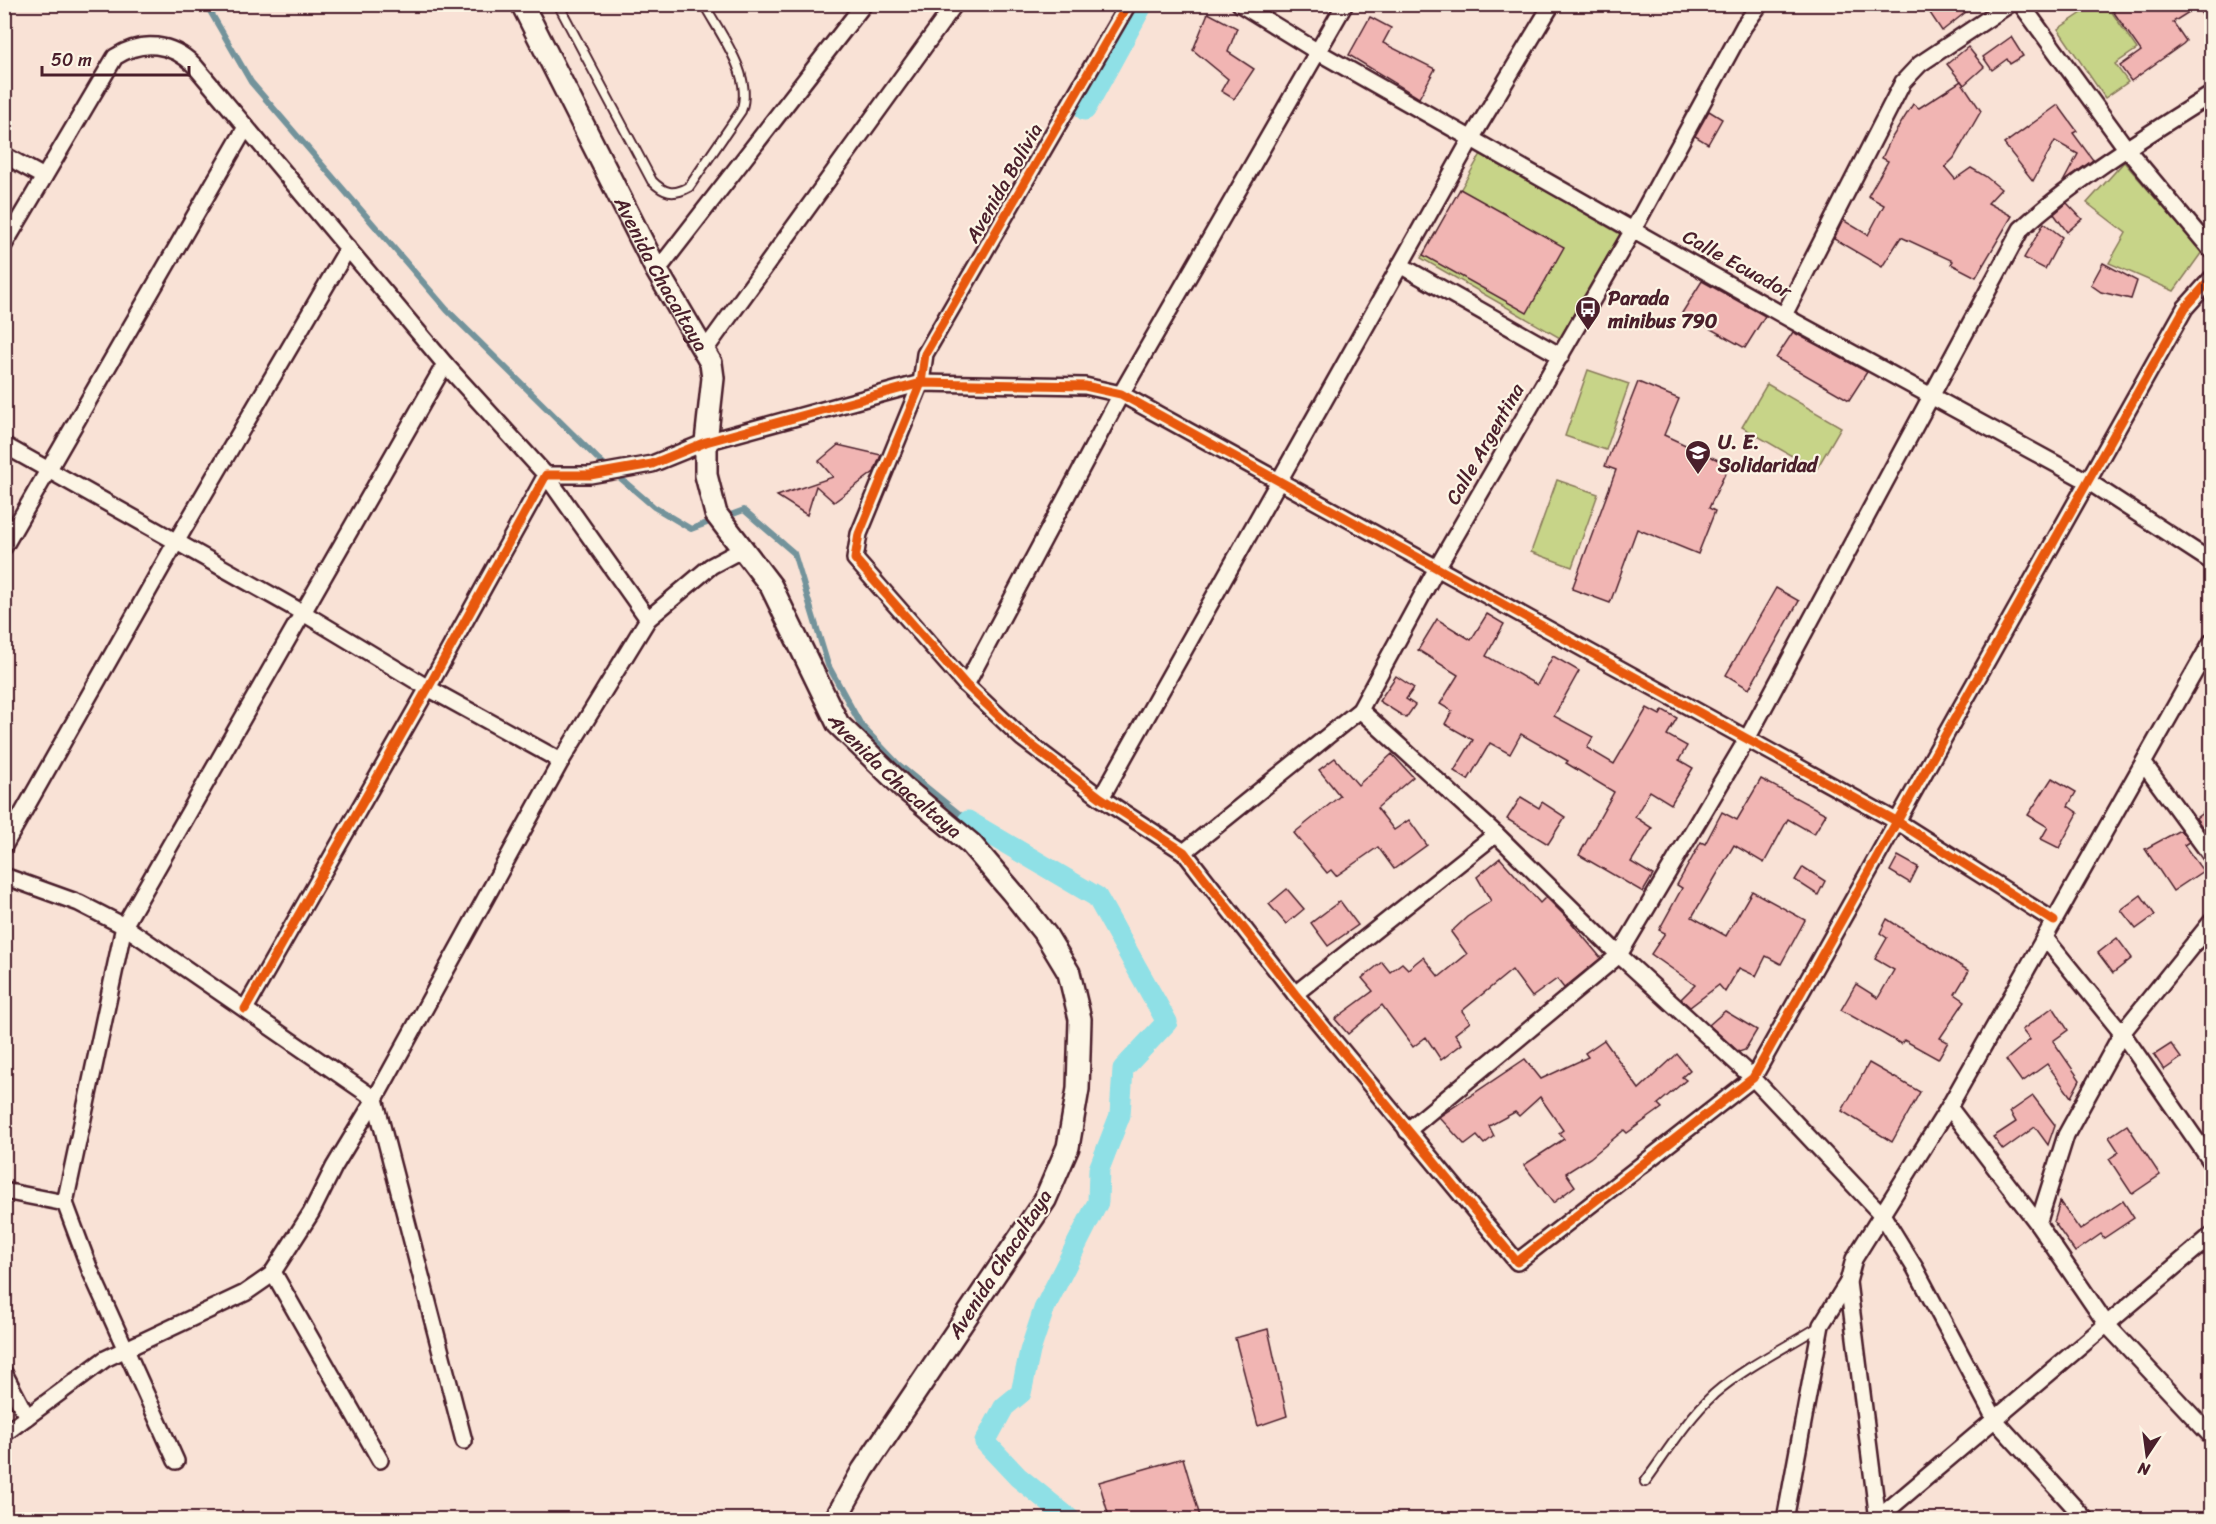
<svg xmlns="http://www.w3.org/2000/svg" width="2216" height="1524" font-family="Sriracha,sans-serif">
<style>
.green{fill:#c7d488;stroke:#887a5a;stroke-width:1.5}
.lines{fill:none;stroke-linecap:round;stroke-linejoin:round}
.stream{stroke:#73939b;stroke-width:6}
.canal{stroke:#8fe0e6;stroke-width:21}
.building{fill:#f1b5b3;stroke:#4a1f2b;stroke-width:1.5}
.lane-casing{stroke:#4a1f2b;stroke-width:12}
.street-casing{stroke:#4a1f2b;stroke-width:20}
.secondary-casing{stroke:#4a1f2b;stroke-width:26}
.lane{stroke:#fcf5e5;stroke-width:8}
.street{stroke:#fcf5e5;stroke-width:15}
.secondary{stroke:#fcf5e5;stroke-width:21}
.cycleway-casing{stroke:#fcf5e5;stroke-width:13}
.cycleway{stroke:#e8590c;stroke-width:9}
.labels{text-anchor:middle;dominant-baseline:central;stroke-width:4.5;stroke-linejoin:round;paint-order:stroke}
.street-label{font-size:20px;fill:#4a1f2b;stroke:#fcf5e5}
.poi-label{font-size:20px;font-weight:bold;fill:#4a1f2b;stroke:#fcf5e5;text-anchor:start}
</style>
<rect width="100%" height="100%" fill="#f9e2d6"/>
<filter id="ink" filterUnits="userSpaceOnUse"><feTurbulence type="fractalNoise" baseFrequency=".0167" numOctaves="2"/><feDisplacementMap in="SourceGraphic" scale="12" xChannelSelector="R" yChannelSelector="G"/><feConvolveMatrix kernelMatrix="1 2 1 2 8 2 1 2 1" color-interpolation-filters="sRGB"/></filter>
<g filter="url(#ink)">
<g class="green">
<path d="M2094 5H2107L2137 49 2115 64 2128 82 2105 98 2058 29Z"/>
<path d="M1481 154 1620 234 1560 338 1421 258Z"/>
<path d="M2124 162 2202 252 2174 291 2109 263 2126 233 2087 203Z"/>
<path d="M1588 370 1629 384 1606 450 1565 436Z"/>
<path d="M1767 384 1841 427 1816 470 1742 427Z"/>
<path d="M1557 480 1598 494 1572 567 1531 552Z"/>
</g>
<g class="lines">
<g class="stream">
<path d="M206 4 251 82 447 310 597 458 654 507 691 529 715 520"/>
<path d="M725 517 744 510 794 553 828 665 861 725 898 764 968 821"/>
</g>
<g class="canal">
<path d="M1085 110 1143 4"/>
<path d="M968 821 1097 897 1167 1022 1123 1069 1120 1115 1099 1169 1098 1202 1044 1309 1030 1351 1021 1393 1004 1407 985 1442 1018 1477 1071 1520"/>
</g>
</g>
<g class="building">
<path d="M1924 4H1976L1942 31Z"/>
<path d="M2108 4H2196L2197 7 2173 22 2186 41 2183 44 2131 81 2120 66 2141 51Z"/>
<path d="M1208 13 1237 28 1228 52 1254 69 1234 99 1221 91 1228 79 1193 50Z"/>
<path d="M1370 17 1391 28 1383 43 1435 69 1419 98 1349 55Z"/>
<path d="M2011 37 2023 56 2010 64 2007 59 1992 70 1983 57Z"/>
<path d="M1968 47 1984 67 1964 85 1947 64Z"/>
<path d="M1961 81 1981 111 1954 158 1945 167 1955 179 1971 168 1985 176 2001 189 1988 203 2012 216 1976 277 1951 264 1953 261 1901 237 1882 267 1834 239 1843 220 1868 235 1884 205 1868 196 1888 161 1882 158 1891 139 1913 104 1919 108Z"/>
<path d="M2058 105 2077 131 2073 133 2093 160 2063 182 2078 154 2055 141 2033 181 2004 144Z"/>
<path d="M1709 111 1722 119 1708 144 1695 136Z"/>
<path d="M1460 189 1564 247 1527 313 1423 255Z"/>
<path d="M2067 203 2082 219 2067 232 2054 214Z"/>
<path d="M2044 223 2062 237 2045 269 2024 258Z"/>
<path d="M2103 263 2137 281 2131 299 2101 292 2091 285Z"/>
<path d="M1702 281 1765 316 1745 348 1682 313Z"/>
<path d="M1793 332 1867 372 1849 400 1776 358Z"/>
<path d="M1638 382 1679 399 1664 435 1729 465 1709 508 1715 511 1698 554 1637 529 1610 603 1572 589 1616 470 1605 466Z"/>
<path d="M838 445 881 455 874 472 834 502 816 486 807 515 777 496 833 477 819 461Z"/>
<path d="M1776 588 1799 601 1749 689 1726 675Z"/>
<path d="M1487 614 1504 624 1486 656 1537 685 1553 656 1579 671 1554 716 1593 737 1587 748 1614 764 1647 708 1660 715 1663 710 1677 718 1667 735 1687 746 1679 760 1693 768 1671 804 1650 791 1635 817 1652 828 1631 862 1653 875 1643 892 1579 855 1614 792 1566 763 1568 761 1521 734 1510 754 1490 743 1468 780 1454 771 1473 740 1445 724 1452 711 1440 704 1458 675 1418 650 1437 619 1471 640Z"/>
<path d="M1396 676 1414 688 1406 699 1415 705 1406 718 1379 701Z"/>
<path d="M1392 754 1413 777 1377 808 1394 830 1409 820 1427 845 1394 869 1378 847 1336 876 1331 870 1327 873 1294 833 1340 796 1319 770 1335 758 1358 785Z"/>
<path d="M2052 778 2076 792 2068 806 2078 813 2059 848 2041 839 2048 827 2028 815Z"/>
<path d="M1761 779 1826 814 1814 834 1788 819 1764 863 1734 845 1692 917 1726 936 1752 891 1805 920 1781 964 1766 956 1756 976 1739 968 1725 992 1719 985 1690 1007 1681 999 1695 985 1651 954 1665 933 1659 930 1682 888 1677 885 1701 842 1705 844 1722 812 1737 820Z"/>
<path d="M1521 797 1539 808 1542 802 1565 817 1548 844 1507 819Z"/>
<path d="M2211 807V827L2205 831 2196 818Z"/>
<path d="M2180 830 2189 842 2184 845 2203 871 2173 891 2145 849Z"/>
<path d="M1898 856 1918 867 1910 883 1890 871Z"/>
<path d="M1500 858 1540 903 1546 897 1570 921 1601 958 1564 988 1557 979 1532 997 1512 970 1462 1011 1470 1022 1455 1034 1462 1044 1441 1060 1426 1037 1413 1047 1382 1005 1348 1034 1335 1019 1373 991 1362 978 1382 962 1390 972 1402 963 1408 969 1423 957 1439 977 1467 954 1451 932 1467 917 1491 901 1477 877Z"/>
<path d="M1803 867 1825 881 1818 895 1795 880Z"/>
<path d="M1287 889 1304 909 1286 924 1269 904Z"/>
<path d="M2141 895 2155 915 2136 929 2121 910Z"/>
<path d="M1340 901 1358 925 1328 946 1311 923Z"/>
<path d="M1887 919 1969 971 1955 994 1965 1001 1940 1038 1948 1042 1938 1059 1904 1040 1901 1044 1841 1010 1856 984 1878 998 1894 970 1875 959 1887 938 1880 933Z"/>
<path d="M2117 938 2132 958 2113 973 2098 953Z"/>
<path d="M2053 1007 2068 1030 2053 1041 2080 1080 2071 1097 2047 1064 2022 1082 2006 1060 2030 1040 2022 1030Z"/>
<path d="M1725 1011 1757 1030 1745 1050 1739 1052 1709 1025Z"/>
<path d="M1604 1040 1639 1089 1677 1054 1690 1070 1682 1077 1686 1080 1658 1104 1662 1108 1627 1133 1624 1130 1590 1158 1566 1173 1575 1186 1553 1203 1524 1165 1564 1139 1559 1133 1563 1130 1540 1097 1519 1116 1515 1112 1489 1126 1494 1136 1484 1144 1477 1136 1465 1145 1439 1117 1525 1059 1541 1079 1588 1057 1585 1053Z"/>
<path d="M2171 1044 2181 1058 2164 1070 2154 1055Z"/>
<path d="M1869 1063 1920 1092 1892 1142 1842 1111Z"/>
<path d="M2033 1096 2055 1125 2048 1145 2035 1127 2003 1150 1993 1137 2016 1122 2010 1112Z"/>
<path d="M2127 1125 2160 1175 2132 1194 2109 1159 2119 1152 2109 1137Z"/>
<path d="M2123 1201 2134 1218 2104 1238 2101 1234 2075 1252 2054 1222 2060 1202 2080 1230Z"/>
<path d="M1268 1329 1287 1416 1258 1426 1235 1338Z"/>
<path d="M1183 1458 1201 1520H1110L1099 1482Z"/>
</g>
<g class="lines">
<defs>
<g id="lane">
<path d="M558 4 652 181C664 193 673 196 689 187L741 111C754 77 720 34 704 4"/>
<path d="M1645 1482C1667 1452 1687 1419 1714 1394 1745 1367 1785 1348 1820 1326"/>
</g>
<g id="street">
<path d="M1128 4 925 354 921 383 859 534 855 559 966 685 1022 738 1101 798 1184 852 1295 994 1517 1262 1753 1078 2185 308 2212 278"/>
<path d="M1240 4 1318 52 1797 323 2089 482 2212 562"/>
<path d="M2021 4 2126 148 2212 251"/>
<path d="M2206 4 2212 13"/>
<path d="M4 155 44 177"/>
<path d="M4 245 115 57C142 39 172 43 194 65L445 364 546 475 648 619"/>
<path d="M1400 265 1561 356"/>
<path d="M657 271 864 4"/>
<path d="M1784 315 1903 82 1920 64 2010 4"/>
<path d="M705 350 955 4"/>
<path d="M4 445 305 614 428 688 561 761"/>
<path d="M4 547 246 127"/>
<path d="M966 685 1121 394 1345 4"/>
<path d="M1360 710 1496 834 1619 955 1753 1078 1883 1216 1915 1268 1996 1421 2086 1520"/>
<path d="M2144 764 2212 857"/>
<path d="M1101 798 1471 139 1552 4"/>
<path d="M4 846 176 542 348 248"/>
<path d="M1184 852 1360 710 1438 566 1633 230 1744 26 1760 4"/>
<path d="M4 876 79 903 124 926 375 1099 464 1441"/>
<path d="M2045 938 2122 1033 2212 1163"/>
<path d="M1295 994 1496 834"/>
<path d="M245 1009 428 688 546 475H590L652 464 706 442 921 383 1085 386 1121 394 1898 822 2054 921"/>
<path d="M1949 1107 2038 1224 2107 1325 2212 1437"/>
<path d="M1407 1131 1619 955 1747 739 2021 229C2079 176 2146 136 2212 94"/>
<path d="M4 1191 65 1203 90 1270 176 1461"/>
<path d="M65 1203 124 926 445 364"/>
<path d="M2038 1224 2066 1135 2122 1033 2212 921"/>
<path d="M273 1272 380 1460"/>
<path d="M4 1373 27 1417"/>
<path d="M4 1434 105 1359 245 1293 271 1275 311 1213 334 1167 375 1099 561 761 648 619 711 566 743 549"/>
<path d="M1785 1520 1821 1325 1848 1282"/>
<path d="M1876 1520 2212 1235"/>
<path d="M1878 1520 1848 1282 1854 1259 1949 1107 2212 641"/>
</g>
<g id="secondary">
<path id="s1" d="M522 4 657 271 711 363 713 378 706 442V475L716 514 771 586 838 724 903 787 971 844 1012 892 1046 935 1069 973 1080 1019 1078 1089 1068 1147 1045 1200 863 1470 835 1520"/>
</g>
</defs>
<use href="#lane" class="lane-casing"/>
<use href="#street" class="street-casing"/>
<use href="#secondary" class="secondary-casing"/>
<use href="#lane" class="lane"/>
<use href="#street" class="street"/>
<use href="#secondary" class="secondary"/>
<defs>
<g id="cycleway">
<path d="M1128 4 925 354 921 383 859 534 855 559 966 685 1022 738 1101 798 1184 852 1295 994 1517 1262 1753 1078 2185 308 2212 278"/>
<path d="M245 1009 428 688 546 475H590L652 464 706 442 921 383 1085 386 1121 394 1898 822 2054 921"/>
</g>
</defs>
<use href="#cycleway" class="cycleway-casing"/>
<use href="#cycleway" class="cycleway"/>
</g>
</g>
<defs>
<symbol id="bus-pin" viewBox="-11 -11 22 30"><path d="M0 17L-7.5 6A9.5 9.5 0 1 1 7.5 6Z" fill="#4a1f2b" stroke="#fcf5e5"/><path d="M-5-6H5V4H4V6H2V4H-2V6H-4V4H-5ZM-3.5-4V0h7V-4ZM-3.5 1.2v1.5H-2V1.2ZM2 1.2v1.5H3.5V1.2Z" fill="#fff"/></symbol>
<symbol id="school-pin" viewBox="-11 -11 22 30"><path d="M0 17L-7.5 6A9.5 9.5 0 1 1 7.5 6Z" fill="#4a1f2b" stroke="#fcf5e5"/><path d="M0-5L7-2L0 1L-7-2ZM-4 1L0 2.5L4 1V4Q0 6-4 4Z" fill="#fff"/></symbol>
</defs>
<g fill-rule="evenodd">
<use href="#bus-pin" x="1573" y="294" width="30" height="40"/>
<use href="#school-pin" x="1683" y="438" width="30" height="40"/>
</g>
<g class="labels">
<g class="street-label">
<text transform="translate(1004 183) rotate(-60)">Avenida Bolivia</text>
<text transform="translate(1737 264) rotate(29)">Calle Ecuador</text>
<text stroke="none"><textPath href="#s1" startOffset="304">Avenida Chacaltaya</textPath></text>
<text transform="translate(1485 444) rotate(-60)">Calle Argentina</text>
<text stroke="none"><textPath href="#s1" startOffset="880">Avenida Chacaltaya</textPath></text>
<text transform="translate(1000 1264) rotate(-57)">Avenida Chacaltaya</text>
</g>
<g class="poi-label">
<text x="1608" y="298">Parada<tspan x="1608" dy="23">minibus 790</tspan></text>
<text x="1718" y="442">U. E.<tspan x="1718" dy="23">Solidaridad</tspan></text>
</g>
</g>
<rect width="2216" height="1524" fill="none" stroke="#fcf5e5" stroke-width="24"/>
<rect x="12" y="12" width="2192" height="1500" fill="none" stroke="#4a1f2b" stroke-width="2" filter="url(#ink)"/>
<g transform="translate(2147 1455) rotate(193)" stroke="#fcf5e5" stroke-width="4.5" paint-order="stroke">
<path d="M0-4.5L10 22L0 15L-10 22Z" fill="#4a1f2b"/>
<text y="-9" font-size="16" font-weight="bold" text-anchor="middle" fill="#4a1f2b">N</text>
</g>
<path d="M42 66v9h147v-9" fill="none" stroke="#4a1f2b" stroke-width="3"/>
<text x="51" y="66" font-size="18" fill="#4a1f2b" stroke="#fcf5e5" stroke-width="4.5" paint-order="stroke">50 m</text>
</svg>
